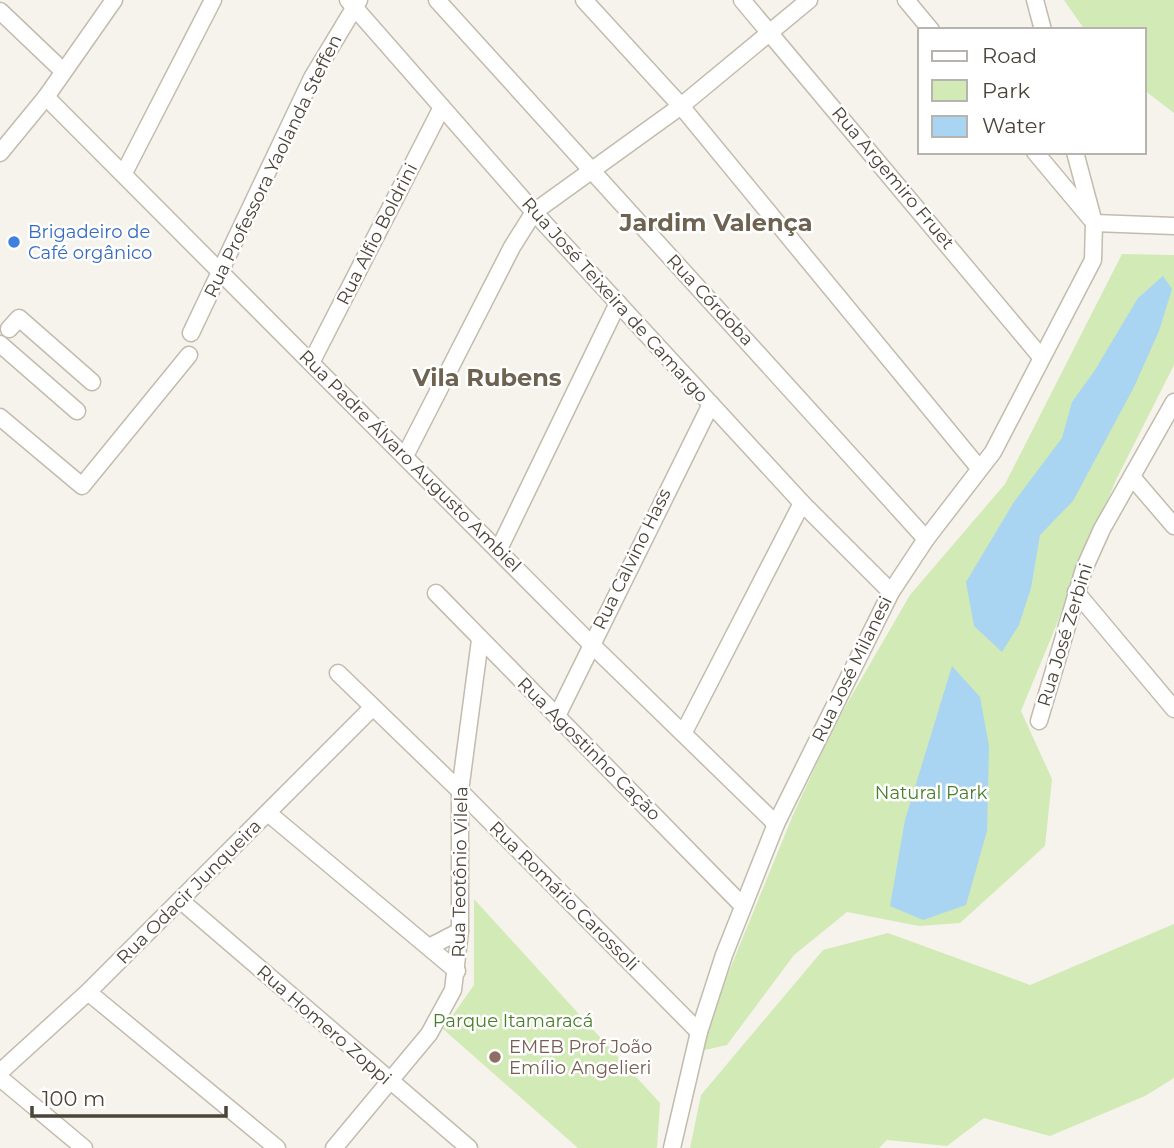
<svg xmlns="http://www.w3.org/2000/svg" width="1174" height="1148" font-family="Montserrat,sans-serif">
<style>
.green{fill:#d2eab5}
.water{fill:#a9d4f2}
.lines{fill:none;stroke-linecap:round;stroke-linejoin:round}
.minor-casing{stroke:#c2bbae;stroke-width:19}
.minor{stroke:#fff;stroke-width:16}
.shop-dot{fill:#3f7fe0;stroke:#fff;stroke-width:2.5}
.education-dot{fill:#8d6e63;stroke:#fff;stroke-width:2.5}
.labels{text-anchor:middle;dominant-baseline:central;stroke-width:5;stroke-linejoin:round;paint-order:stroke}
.street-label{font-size:18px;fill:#4b4439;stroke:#fff}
.shop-label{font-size:18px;fill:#366cbe;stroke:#fff;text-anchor:start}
.park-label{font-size:18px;fill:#4a7f2a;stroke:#fff}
.education-label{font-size:18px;fill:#785e54;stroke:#fff;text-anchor:start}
.district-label{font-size:24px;font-weight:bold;fill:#6e6250;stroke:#fff}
</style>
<rect width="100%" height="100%" fill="#f6f3ec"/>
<g class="green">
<path d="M1064 0H1174V113L1144 90V30H1085Z"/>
<path d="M1122 254 1174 255V365L1116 480 1021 711 1052 779 1045 846 960 923 919 926 847 912 794 955 727 1045 696 1052 793 815 834 726 910 595 1005 484Z"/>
<path d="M474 899 660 1103 657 1148H578L443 1029 474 985Z"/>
<path d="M1174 924V1078L1145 1096 1050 1136 984 1118 947 1146 887 1140 879 1148H690L701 1095 823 950 888 933 1030 985Z"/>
</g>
<g class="water">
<path d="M1163 276 1172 289 1159 331 1134 387 1073 501 1040 535 1031 588 1019 625 1002 652 974 626 966 582 1014 502 1062 438 1072 402 1095 370 1138 298Z"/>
<path d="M952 666 980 697 989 746 987 831 966 905 923 920 890 906 905 820Z"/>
</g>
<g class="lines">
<defs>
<g id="minor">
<path d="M348 0 534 212 802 503 891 592"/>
<path d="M437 0 926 539"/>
<path d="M584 0 681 106 979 468"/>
<path d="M742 0 1041 357"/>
<path d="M906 0 931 30"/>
<path d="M1035 0 1043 30"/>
<path d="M0 11 63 71"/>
<path d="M46 97 591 644 776 824"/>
<path d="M1035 152 1091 219"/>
<path d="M0 153 46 97 114 0"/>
<path d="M124 173 213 0"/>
<path d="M1094 223 1174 226"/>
<path d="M9 329 19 318 92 382"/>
<path d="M191 333 312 78 359 0"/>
<path d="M0 344 77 411"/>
<path d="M312 361 442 107"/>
<path d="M0 417 82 486 189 355"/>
<path d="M405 456 512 247 534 212 681 106 809 0"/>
<path d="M1132 477 1174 526"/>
<path d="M499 549 618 303"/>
<path d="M1076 592 1174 709"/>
<path d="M436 593 743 906"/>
<path d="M338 673 460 791 699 1032"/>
<path d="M557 716 711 404"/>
<path d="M1039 721 1084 569 1102 529 1174 402"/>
<path d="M684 732 802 503"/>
<path d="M268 813 457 971"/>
<path d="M180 900 469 1148"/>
<path d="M429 947 460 931"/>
<path d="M88 992 277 1148"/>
<path d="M0 1072 88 992 373 707"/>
<path d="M0 1078 84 1148"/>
<path d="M334 1148 429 1034 453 990 460 931V791L480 640"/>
<path d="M672 1148 699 1032 724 955 776 824 891 592 926 539 993 452 1093 260 1094 223 1075 152"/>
</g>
</defs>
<use href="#minor" class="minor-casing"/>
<use href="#minor" class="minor"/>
</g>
<circle class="shop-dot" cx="14" cy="242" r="7"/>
<circle class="education-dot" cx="495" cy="1057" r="7"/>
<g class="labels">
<g class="street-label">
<text transform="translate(273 166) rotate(-64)">Rua Professora Yaolanda Steffen</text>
<text transform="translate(893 178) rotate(50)">Rua Argemiro Fruet</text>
<text transform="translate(377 234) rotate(-63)">Rua Alfio Boldrini</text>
<text transform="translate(615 300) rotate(48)">Rua José Teixeira de Camargo</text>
<text transform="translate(710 300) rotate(47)">Rua Córdoba</text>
<text transform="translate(410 461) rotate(45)">Rua Padre Álvaro Augusto Ambiel</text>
<text transform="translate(632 559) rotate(-64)">Rua Calvino Hass</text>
<text transform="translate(1065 635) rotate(-73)">Rua José Zerbini</text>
<text transform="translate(852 669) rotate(-64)">Rua José Milanesi</text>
<text transform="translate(589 749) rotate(45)">Rua Agostinho Cação</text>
<text transform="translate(460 872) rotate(-89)">Rua Teotônio Vilela</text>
<text transform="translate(189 892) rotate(-45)">Rua Odacir Junqueira</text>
<text transform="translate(564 896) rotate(45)">Rua Romário Carossoli</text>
<text transform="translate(324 1025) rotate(41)">Rua Homero Zoppi</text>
</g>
<g class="shop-label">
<text x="28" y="232">Brigadeiro de<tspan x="28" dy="21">Café orgânico</tspan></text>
</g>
<g class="park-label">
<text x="931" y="793">Natural Park</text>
<text x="513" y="1021">Parque Itamaracá</text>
</g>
<g class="education-label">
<text x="509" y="1047">EMEB Prof João<tspan x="509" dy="21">Emílio Angelieri</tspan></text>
</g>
<g class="district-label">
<text x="716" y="222">Jardim Valença</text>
<text x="487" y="377">Vila Rubens</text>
</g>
</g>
<rect x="918" y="28" width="228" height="126" fill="#ffffff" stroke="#b7b4b0" stroke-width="2"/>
<rect x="932" y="51" width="35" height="10" fill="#ffffff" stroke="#b7b4b0" stroke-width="2"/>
<text x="982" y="63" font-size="21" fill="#4b4439">Road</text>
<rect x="932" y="80" width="35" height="21" fill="#d2eab5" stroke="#b7b4b0" stroke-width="2"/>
<text x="982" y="98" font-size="21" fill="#4b4439">Park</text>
<rect x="932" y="116" width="35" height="21" fill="#a9d4f2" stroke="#b7b4b0" stroke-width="2"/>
<text x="982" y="133" font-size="21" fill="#4b4439">Water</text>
<path d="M32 1106v10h194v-10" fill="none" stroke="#4b4439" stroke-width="3.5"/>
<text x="42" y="1106" font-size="21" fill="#4b4439" stroke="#ffffff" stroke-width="5" paint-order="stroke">100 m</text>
</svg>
